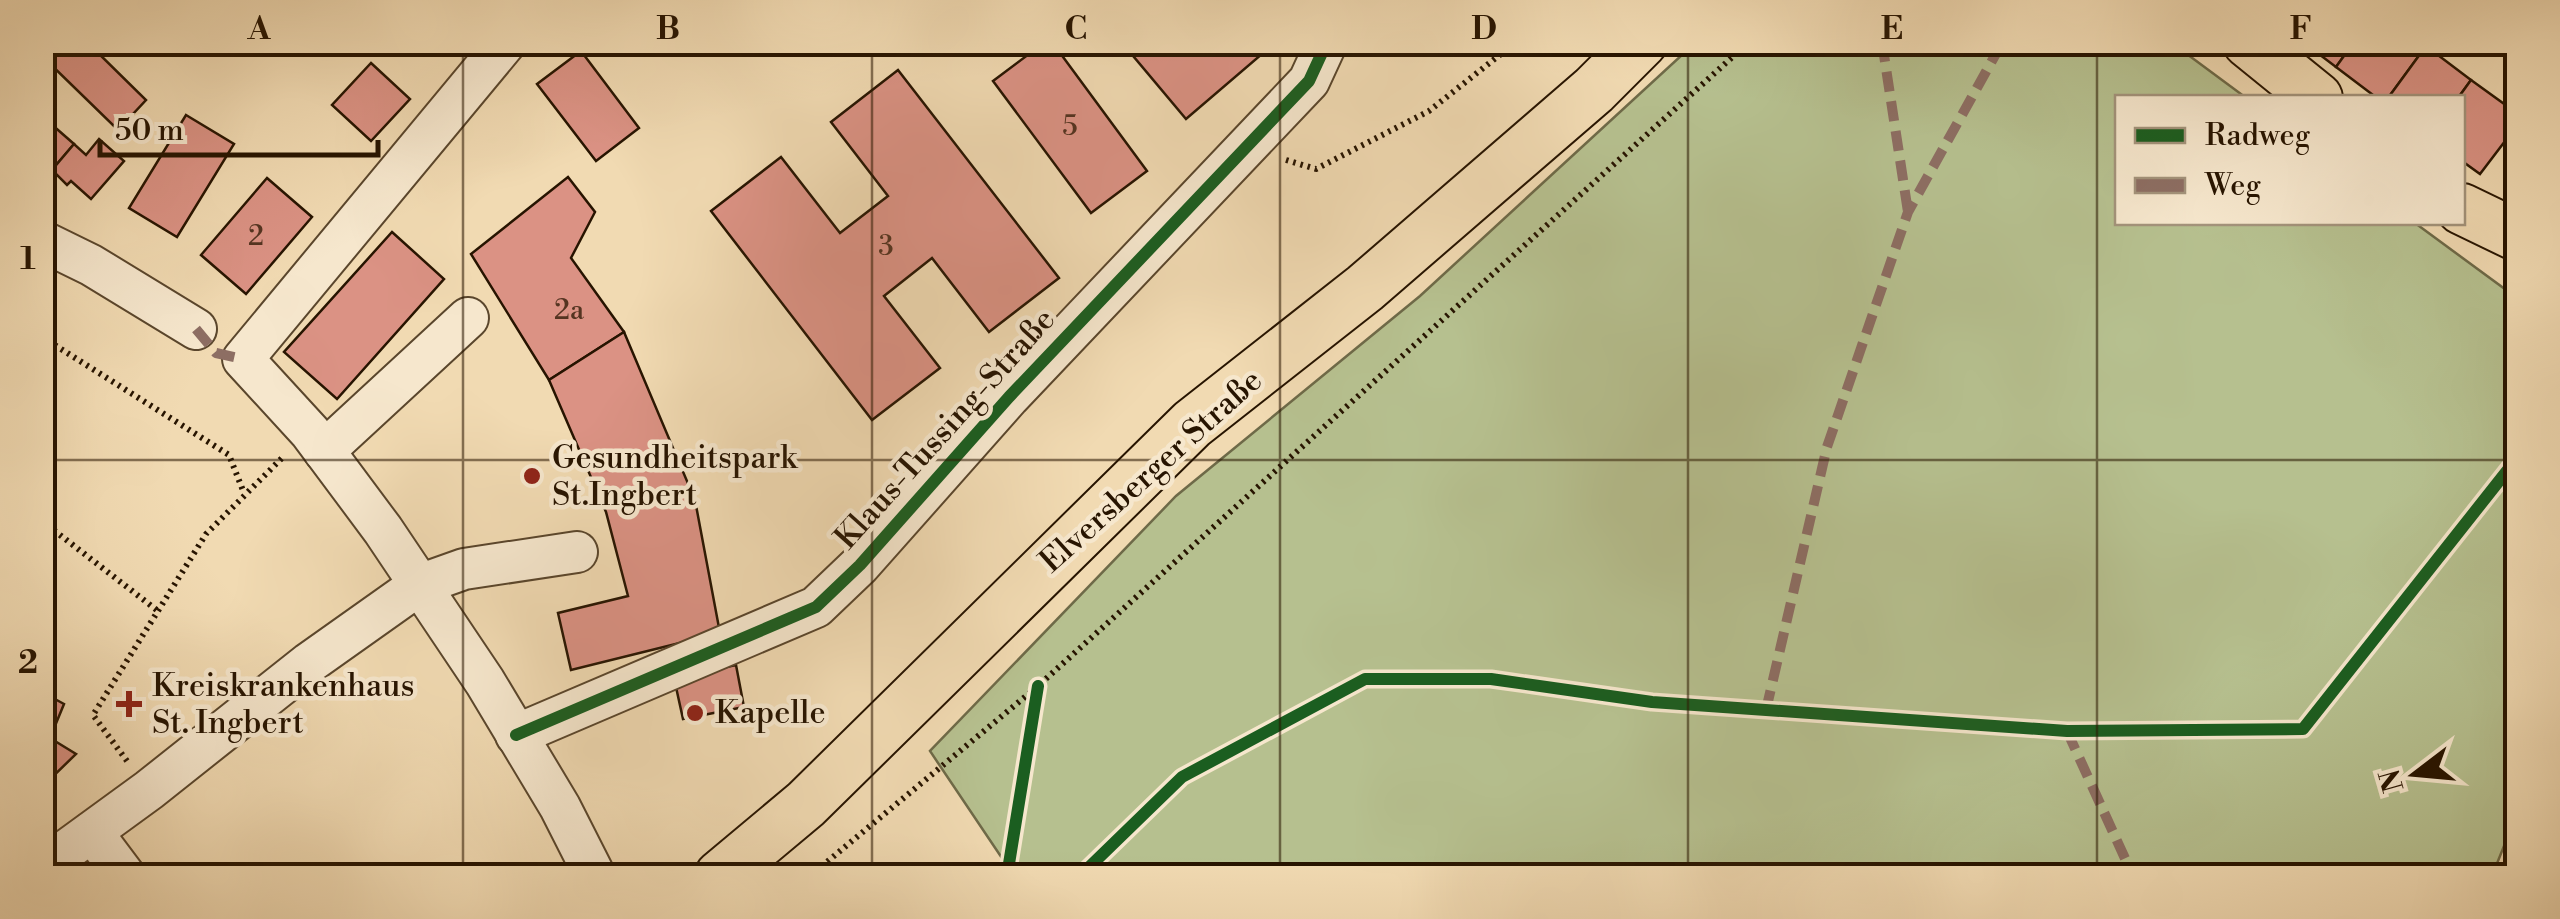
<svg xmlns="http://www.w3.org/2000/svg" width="2560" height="919" font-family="'Libre Bodoni',serif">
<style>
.green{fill:#b6c08f;stroke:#6e6a48;stroke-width:2.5}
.building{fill:#db9284;stroke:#271400;stroke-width:2.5}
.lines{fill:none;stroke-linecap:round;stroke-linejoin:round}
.minor-casing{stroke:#5a462c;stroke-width:44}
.major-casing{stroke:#271400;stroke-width:54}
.path{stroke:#271400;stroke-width:6;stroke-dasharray:2.5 5;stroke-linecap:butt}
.minor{stroke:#f6e7cd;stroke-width:40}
.major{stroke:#f1dab2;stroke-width:50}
.quiet{stroke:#8d6e63;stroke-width:10;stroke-dasharray:20 10;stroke-linecap:butt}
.cycleway-casing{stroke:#f6e7cd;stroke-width:19}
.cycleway{stroke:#1b5e20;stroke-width:12}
.grid{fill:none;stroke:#271400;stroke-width:2.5;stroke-opacity:0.55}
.poi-dot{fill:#8f2418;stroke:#f6e7cd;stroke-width:4}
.labels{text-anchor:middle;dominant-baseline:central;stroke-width:9;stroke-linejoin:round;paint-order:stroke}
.number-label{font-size:28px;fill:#543421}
.street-label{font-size:32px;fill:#271400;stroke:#f6e7cd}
.poi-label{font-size:32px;fill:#271400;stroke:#f6e7cd;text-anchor:start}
.neatline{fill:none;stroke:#271400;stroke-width:4}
.grid-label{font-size:32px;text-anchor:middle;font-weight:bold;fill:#271400}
</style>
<rect width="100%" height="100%" fill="#f1dab2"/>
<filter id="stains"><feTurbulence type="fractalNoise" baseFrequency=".002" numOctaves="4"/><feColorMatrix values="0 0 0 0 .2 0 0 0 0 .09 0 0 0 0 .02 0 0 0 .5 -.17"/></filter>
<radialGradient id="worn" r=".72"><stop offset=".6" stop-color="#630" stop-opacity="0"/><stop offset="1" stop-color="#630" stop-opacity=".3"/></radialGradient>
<path class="green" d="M1696 42 2172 43 2245 97 2118 98V222L2415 223 2517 298 2518 811 2492 876H1014L930 751 1176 496 1420 296Z"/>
<g class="building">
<path d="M44 42H87L146 100 118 130 42 56Z"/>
<path d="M1045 42H1052L1147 171 1091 213 993 81Z"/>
<path d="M1139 42H1276L1186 119 1129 51Z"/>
<path d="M2303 42H2354L2336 67Z"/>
<path d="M2354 42H2421L2426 46 2388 98H2377L2336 67Z"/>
<path d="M2426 46 2471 80 2458 98H2388Z"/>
<path d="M581 51 639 128 596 161 537 84Z"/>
<path d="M371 63 410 99 371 141 332 105Z"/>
<path d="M898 70 1059 278 989 332 932 258 884 296 940 368 872 420 711 211 781 157 840 233 888 196 831 122Z"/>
<path d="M2471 80 2518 114V124L2480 174 2462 161V98H2458Z"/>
<path d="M186 115 234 144 177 237 129 208Z"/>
<path d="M42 116 74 144 45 178 42 176Z"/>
<path d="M99 139 124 161 91 199 71 181 67 185 52 170 74 144 86 155Z"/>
<path d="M568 177 595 212 571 258 624 332 549 380 471 254Z"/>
<path d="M267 178 312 217 246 294 201 255Z"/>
<path d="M392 232 444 279 337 399 284 352Z"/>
<path d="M624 332 695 500 720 633 571 670 558 613 628 596 606 512 549 380Z"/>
<path d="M736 665 744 707 683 719 674 678Z"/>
<path d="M42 692 64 704 50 738 76 754 42 787Z"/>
</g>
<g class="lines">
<defs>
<g id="minor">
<path d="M506 42 243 359 310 432 383 530 485 682 560 807 595 876"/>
<path d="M42 241 91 265 196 329"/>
<path d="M324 451 468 318"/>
<path d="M516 735 816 607 860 565 1009 397 1309 81 1327 42"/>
<path d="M92 832 125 876"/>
<path d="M42 868 149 790 309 663 419 585 464 569 577 552"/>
</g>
<g id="major">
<path d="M2248 42 2317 98"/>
<path d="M2462 209 2518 236"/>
<path d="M720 876 806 804 1192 424 1365 288 1594 90 1642 42"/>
</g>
</defs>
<use href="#minor" class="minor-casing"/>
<use href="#major" class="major-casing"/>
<g class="path">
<path d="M1286 160 1316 169 1429 111 1516 42"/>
<path d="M42 337 229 455 244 493"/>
<path d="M42 521 158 611"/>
<path d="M127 761 93 715 206 534 282 458"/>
<path d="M810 876 1038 686 1749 42"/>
</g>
<use href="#minor" class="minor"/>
<use href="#major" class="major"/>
<g class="quiet">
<path d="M1882 42 1908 212"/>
<path d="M196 329 216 353 243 359"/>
<path d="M1766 710 1827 447 1908 212 1998 50V42"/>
<path d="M2067 731 2133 876"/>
</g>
<defs>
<g id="cycleway">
<path d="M516 735 816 607 860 565 1009 397 1309 81 1327 42"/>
<path d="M1007 876 1038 686"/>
<path d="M1080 876 1182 777 1365 679H1491L1652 702 2067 731 2303 729 2518 457"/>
</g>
</defs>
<use href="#cycleway" class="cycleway-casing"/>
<use href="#cycleway" class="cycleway"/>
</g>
<path class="grid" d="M463 42V876M872 42V876M1280 42V876M1688 42V876M2097 42V876M42 460H2518"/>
<g class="poi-dot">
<circle cx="532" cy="476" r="10"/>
<path d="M124 689h10v10h10v10h-10v10h-10v-10h-10v-10h10z"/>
<circle cx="695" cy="713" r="10"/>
</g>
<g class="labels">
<g class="number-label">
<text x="1070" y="126">5</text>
<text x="256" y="236">2</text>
<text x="886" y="246">3</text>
<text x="569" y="310">2a</text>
</g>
<g class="street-label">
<text transform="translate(945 429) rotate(-48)">Klaus-Tussing-Straße</text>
<text transform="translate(1151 471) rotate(-42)">Elversberger Straße</text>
</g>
<g class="poi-label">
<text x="552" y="458">Gesundheitspark<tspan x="552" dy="37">St.Ingbert</tspan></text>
<text x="152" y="686">Kreiskrankenhaus<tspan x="152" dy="37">St. Ingbert</tspan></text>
<text x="715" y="713">Kapelle</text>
</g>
</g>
<rect width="2560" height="919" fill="none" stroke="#f1dab2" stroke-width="110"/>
<rect x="2115" y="95" width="350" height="130" fill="#f6e7cd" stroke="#a3937b" stroke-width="2.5"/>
<rect x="2135" y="128" width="50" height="15" fill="#1b5e20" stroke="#a3937b" stroke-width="2.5"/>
<text x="2205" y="145" font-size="30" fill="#271400">Radweg</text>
<rect x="2135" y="178" width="50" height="15" fill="#8d6e63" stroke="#a3937b" stroke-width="2.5"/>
<text x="2205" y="195" font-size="30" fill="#271400">Weg</text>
<g transform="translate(2415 774) rotate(254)" stroke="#f6e7cd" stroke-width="8" paint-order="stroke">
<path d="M0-8L18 38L0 25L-18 38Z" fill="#271400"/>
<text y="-15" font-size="28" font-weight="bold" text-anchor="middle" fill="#271400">N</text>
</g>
<path d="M100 140v15h278v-15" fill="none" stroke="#271400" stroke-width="5"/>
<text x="115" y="140" font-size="30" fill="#271400" stroke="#f6e7cd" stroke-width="8" paint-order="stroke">50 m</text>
<rect x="55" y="55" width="2450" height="809" class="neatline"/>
<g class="grid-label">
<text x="259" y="39">A</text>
<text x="668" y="39">B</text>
<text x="1076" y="39">C</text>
<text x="1484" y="39">D</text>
<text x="1892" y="39">E</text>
<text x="2301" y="39">F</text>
<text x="28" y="269">1</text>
<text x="28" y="673">2</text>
</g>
<rect width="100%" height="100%" filter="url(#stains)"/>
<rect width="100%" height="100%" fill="url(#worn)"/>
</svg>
